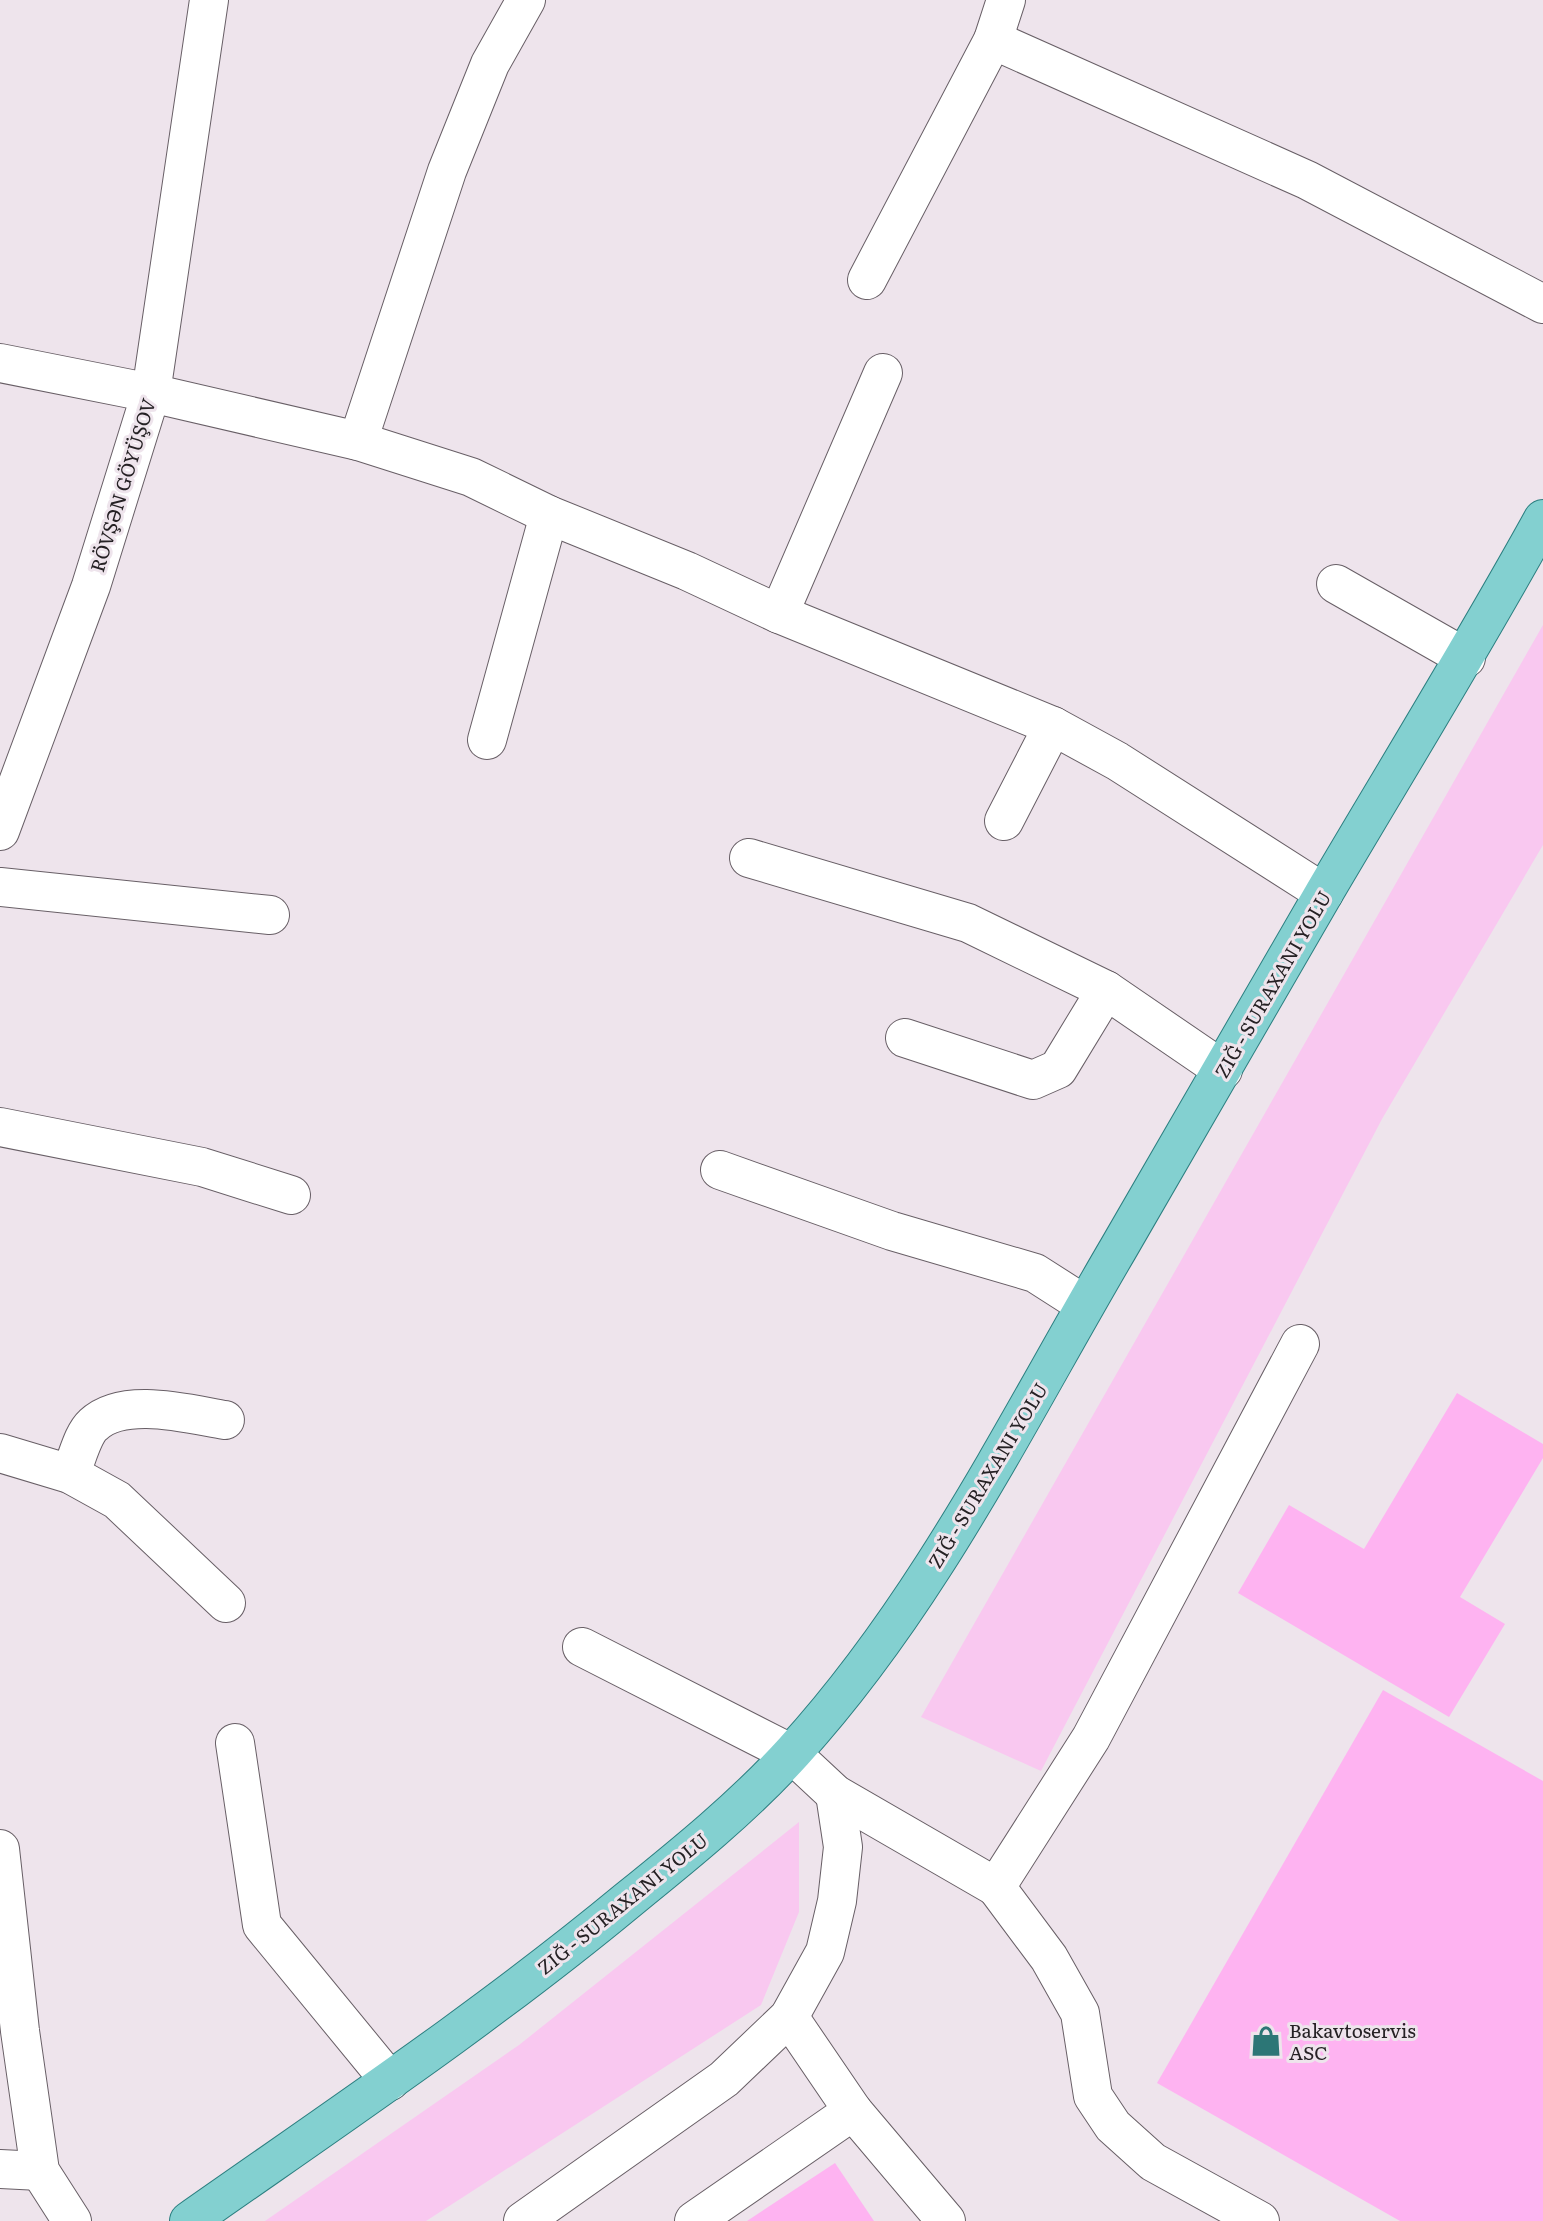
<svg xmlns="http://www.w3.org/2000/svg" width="1543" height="2221" font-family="Literata,serif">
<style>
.green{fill:#f9c8f0}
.building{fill:#feb3f1}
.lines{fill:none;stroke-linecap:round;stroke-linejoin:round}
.minor-casing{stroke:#685f66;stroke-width:40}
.major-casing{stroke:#2c7f80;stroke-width:40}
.minor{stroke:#fff;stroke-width:38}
.major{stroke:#83d0d0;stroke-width:38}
.labels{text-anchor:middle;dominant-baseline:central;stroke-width:6;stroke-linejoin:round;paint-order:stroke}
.street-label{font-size:19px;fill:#252124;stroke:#eee4ec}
.poi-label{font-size:19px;fill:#252124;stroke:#eee4ec;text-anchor:start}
</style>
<rect width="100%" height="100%" fill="#eee4ec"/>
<g class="green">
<path d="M1543 625V845L1382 1119 1041 1771 921 1717Z"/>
<path d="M799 1822V1912L761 2005 426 2221H265L519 2045Z"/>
</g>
<g class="building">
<path d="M1457 1393 1543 1444V1458L1460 1597 1505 1624 1449 1717 1238 1593 1289 1505 1364 1549Z"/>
<path d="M1383 1690 1543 1781V2221H1400L1157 2083Z"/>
<path d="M835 2163 874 2221H747Z"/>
</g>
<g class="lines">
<defs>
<g id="minor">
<path d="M993 40 1307 180 1543 304"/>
<path d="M867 280 993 40 1006 0"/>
<path d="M0 363 151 393 358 441 471 477 549 515 687 571 779 614 1053 726 1117 761 1324 893"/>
<path d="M358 441 447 171 490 64 526 0"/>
<path d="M1336 584 1466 658"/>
<path d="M779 614 883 373"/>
<path d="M487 740 549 515"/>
<path d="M1004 821 1053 726"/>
<path d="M0 831 91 586 151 393 209 0"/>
<path d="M749 858 968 923 1106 990 1223 1070"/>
<path d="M0 887 270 915"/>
<path d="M905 1038 1033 1080 1058 1069 1106 990"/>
<path d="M0 1127 202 1167 291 1195"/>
<path d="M720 1170 892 1231 1035 1273 1085 1305"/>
<path d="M0 1453 70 1474 117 1500 226 1603"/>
<path d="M70 1474C77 1460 82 1435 93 1425 123 1396 189 1414 225 1420"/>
<path d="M582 1647 792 1754 835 1794 996 1887 1091 1738 1300 1344"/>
<path d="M235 1743 262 1925 390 2081"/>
<path d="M0 1849 20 2031 40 2171 72 2221"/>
<path d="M996 1887 1049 1958 1080 2013 1093 2096 1113 2126 1153 2162 1260 2221"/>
<path d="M853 2111 946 2221"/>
<path d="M0 2169 40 2171"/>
<path d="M523 2221 724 2079 789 2017 825 1952 837 1901 843 1847 835 1794"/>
<path d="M694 2221 853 2111 789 2017"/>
</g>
<path id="major" d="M189 2221C337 2117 488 2016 628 1900 685 1854 744 1806 793 1752 929 1603 1017 1421 1118 1249 1187 1131 1255 1011 1324 893 1397 769 1473 646 1543 519"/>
</defs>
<use href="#minor" class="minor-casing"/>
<use href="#major" class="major-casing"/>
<use href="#minor" class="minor"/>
<use href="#major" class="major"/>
</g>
<defs>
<symbol id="shop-bare" viewBox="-9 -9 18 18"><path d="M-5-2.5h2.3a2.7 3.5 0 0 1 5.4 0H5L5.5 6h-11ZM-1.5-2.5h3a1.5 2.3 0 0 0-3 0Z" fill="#2c7676" stroke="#eee4ec" stroke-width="2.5" paint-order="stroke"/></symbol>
</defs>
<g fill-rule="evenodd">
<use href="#shop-bare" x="1244" y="2019" width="44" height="44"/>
</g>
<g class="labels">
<g class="street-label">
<text transform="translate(122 485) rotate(-73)">RÖVŞƏN GÖYÜŞOV</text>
<text transform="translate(1272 984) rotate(-60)">ZIĞ - SURAXANI YOLU</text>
<text transform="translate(987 1475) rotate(-59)">ZIĞ - SURAXANI YOLU</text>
<text transform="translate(622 1903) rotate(-39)">ZIĞ - SURAXANI YOLU</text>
</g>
<g class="poi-label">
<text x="1289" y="2030">Bakavtoservis<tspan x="1289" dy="22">ASC</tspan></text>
</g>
</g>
</svg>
